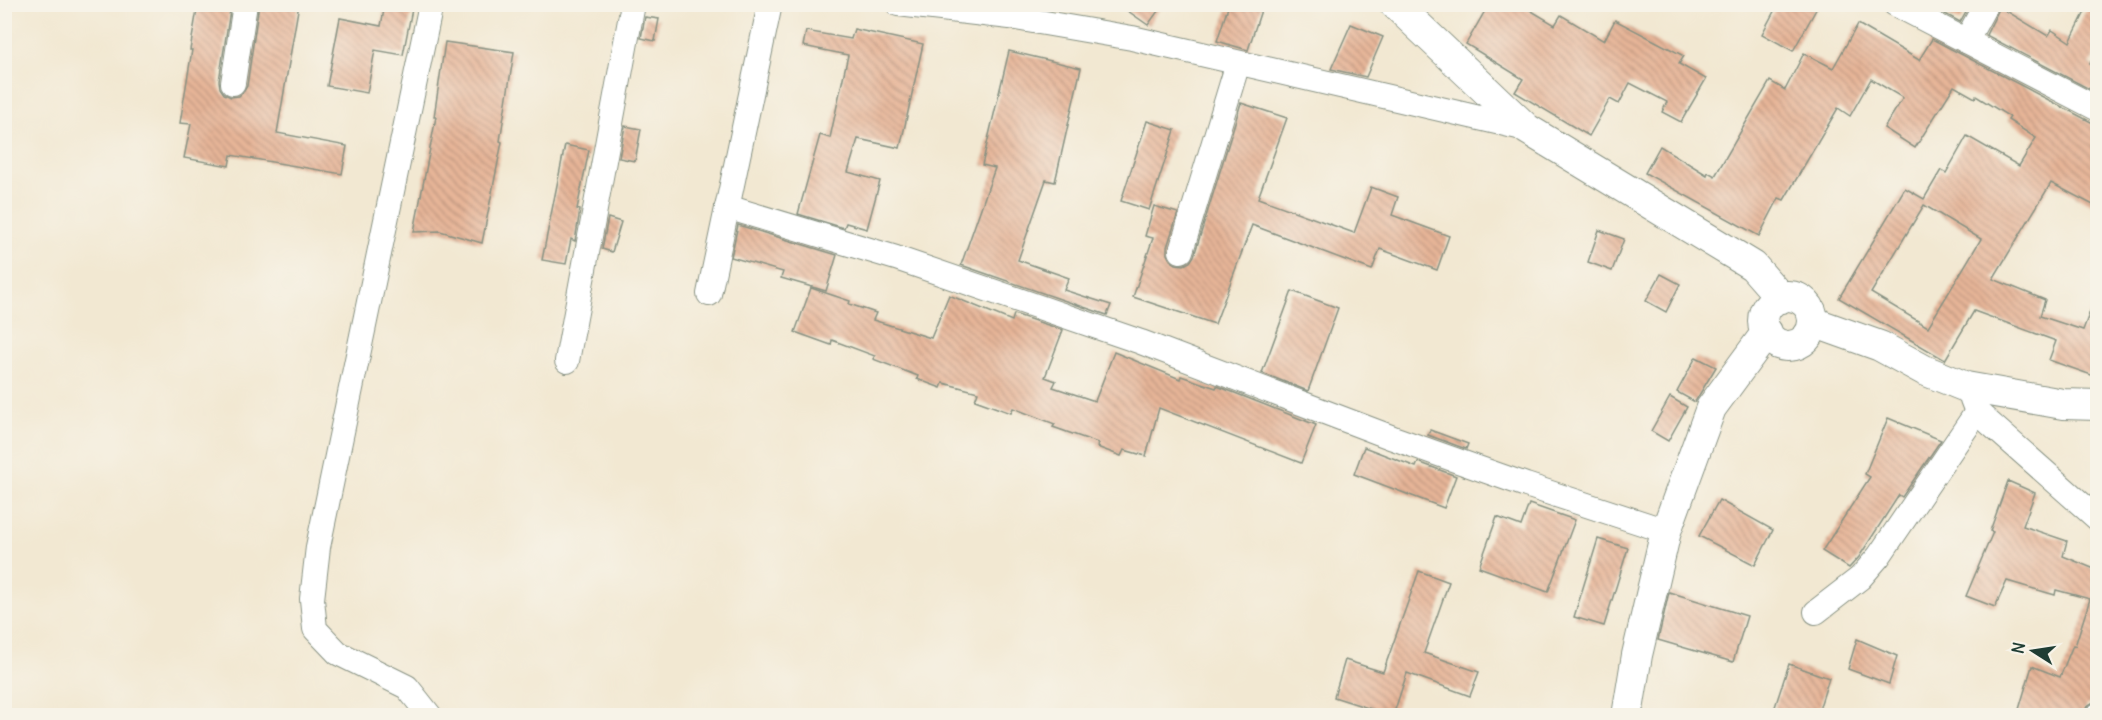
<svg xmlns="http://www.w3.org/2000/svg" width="2102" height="720" font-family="Delius,sans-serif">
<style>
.building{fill:url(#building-back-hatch);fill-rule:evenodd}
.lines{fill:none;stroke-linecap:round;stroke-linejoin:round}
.minor-casing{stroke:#889283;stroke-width:26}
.major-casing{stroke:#889283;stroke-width:32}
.minor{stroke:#fff;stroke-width:24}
.major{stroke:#fff;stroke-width:30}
</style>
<defs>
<pattern id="building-back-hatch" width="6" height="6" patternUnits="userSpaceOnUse" patternTransform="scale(1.5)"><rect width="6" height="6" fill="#e7b598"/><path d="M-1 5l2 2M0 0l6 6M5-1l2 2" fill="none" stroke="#bb947d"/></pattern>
</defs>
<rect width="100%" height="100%" fill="#f7f3e8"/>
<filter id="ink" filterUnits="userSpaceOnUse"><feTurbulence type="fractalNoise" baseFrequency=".0167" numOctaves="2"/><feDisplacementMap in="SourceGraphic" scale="12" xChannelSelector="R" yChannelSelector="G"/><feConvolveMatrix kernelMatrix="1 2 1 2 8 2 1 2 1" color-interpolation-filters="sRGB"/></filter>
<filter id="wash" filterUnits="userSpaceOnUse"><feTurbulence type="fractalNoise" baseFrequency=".008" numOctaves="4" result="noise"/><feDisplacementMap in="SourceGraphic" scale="24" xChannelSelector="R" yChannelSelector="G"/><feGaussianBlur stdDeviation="1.35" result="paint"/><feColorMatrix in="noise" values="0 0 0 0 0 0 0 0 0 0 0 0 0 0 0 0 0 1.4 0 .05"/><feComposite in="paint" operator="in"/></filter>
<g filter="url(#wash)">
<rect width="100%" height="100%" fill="#f2e8d2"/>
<g id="blocks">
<g class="building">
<path d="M198 4H231L219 81 220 88 224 94 231 97 239 96 244 91 247 86 259 4H299L277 133 347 146 342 174 231 155 229 166 184 158 191 124 180 123 192 50H190Z"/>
<path d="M385 4H413L403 55 375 50 367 93 327 86 340 18 381 26Z"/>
<path d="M1118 4H1163L1148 25Z"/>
<path d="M1229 4H1263L1248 50 1217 41Z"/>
<path d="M1489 4H1520L1555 25 1561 15 1604 41 1615 20 1684 56 1679 64 1706 79 1681 122 1662 112 1667 102 1630 83 1619 104 1610 99 1589 136 1515 92 1523 79 1466 44Z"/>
<path d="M1778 4H1819L1793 51 1762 34Z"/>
<path d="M1927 4H1970L1960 22Z"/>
<path d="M2089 4H2097V50L2090 64 2097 69V93L1986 35 2000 7 2048 36 2052 30 2070 42Z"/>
<path d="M645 17 659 19 655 41 641 38Z"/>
<path d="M1351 24 1383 37 1366 77 1331 69Z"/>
<path d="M1858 24 1919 60 1932 39 2091 122 2097 123V207L2051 183 1993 279 2045 300 2040 316 2083 330 2096 296H2097V377L2049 360 2056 341 1974 311 1945 360 1839 298 1905 188 1924 199 1941 170 1946 173 1967 136 2019 166 2036 138 2008 120 2010 117 1976 96 1975 98 1954 86 1915 148 1884 128 1903 98 1871 79 1850 116 1838 108 1784 200 1779 198 1759 236 1645 173 1660 146 1707 175 1708 172 1715 176 1770 81 1785 90 1804 53 1833 68ZM1924 205 1981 239 1928 327 1871 293Z"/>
<path d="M854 29 923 44 900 148 858 139 848 172 880 181 867 229 846 223 844 228 798 214 820 135 830 138 848 55 803 46 806 31 851 39Z"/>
<path d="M445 42 514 52 500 141 502 142 482 243 440 231 414 232 436 117H434Z"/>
<path d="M1009 51 1081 68 1055 182 1046 180 1018 260 1069 278 1064 290 1111 305 1107 315 961 265 995 168 982 165Z"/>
<path d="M1241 103 1287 118 1258 198 1354 233 1371 187 1398 197 1392 215 1449 236 1437 270 1380 249 1372 270 1252 225 1215 324 1133 297 1153 238 1145 236 1154 206 1178 213 1167 247V254L1170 260 1176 264 1184 265 1190 262 1194 256Z"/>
<path d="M1147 121 1175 130 1149 210 1121 201Z"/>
<path d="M625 126 641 129 635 161 619 158Z"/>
<path d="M565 145 589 150 577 209 580 210 575 241 571 239 566 264 542 260Z"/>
<path d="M608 218 621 222 612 252 602 249Z"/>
<path d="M738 225 837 255 826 291 781 278 783 272 731 257Z"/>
<path d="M1599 230 1624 239 1612 271 1588 262Z"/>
<path d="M1661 274 1680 284 1666 312 1646 301Z"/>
<path d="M811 288 850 301 849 304 876 313 873 320 931 338 949 295 1012 321 1014 314 1063 330 1045 377 1056 381 1053 387 1095 401 1114 352 1180 379 1181 376 1216 388 1217 386 1316 425 1301 463 1159 408 1146 456 1124 450 1121 456 1097 447 1098 443 1053 427 1055 424 1013 408 1011 413 975 400 978 392 943 383 941 388 917 379 918 376 873 359 875 356 832 340 831 345 795 332Z"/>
<path d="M1292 291 1338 308 1308 391 1262 373Z"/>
<path d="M1696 357 1716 367 1695 402 1677 392Z"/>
<path d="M1670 397 1687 407 1668 441 1651 431Z"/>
<path d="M1888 418 1941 440 1902 497 1899 495 1859 557 1849 568 1822 551 1870 477 1865 474Z"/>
<path d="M1430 430 1468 444 1466 449 1428 435Z"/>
<path d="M1364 447 1416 467 1418 462 1456 476 1444 508 1354 474Z"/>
<path d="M2008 481 2035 493 2023 526 2067 541 2063 556 2097 570V700L2087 706 2083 716H2017L2032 666 2060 677 2073 645 2075 646 2090 599 2056 590 2055 595 2007 581 1995 607 1966 596 1993 532 1990 531Z"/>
<path d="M1719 500 1773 530 1755 565 1699 536Z"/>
<path d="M1529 504 1575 520 1548 592 1479 567 1497 517 1521 526Z"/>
<path d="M1598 539 1628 548 1604 626 1574 617Z"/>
<path d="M1419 571 1449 582 1424 653 1479 672 1470 696 1407 673 1393 716 1334 697 1345 660 1383 672Z"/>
<path d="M1669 592 1747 616 1733 662 1658 640Z"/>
<path d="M1857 639 1897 656 1889 684 1848 669Z"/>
<path d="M1789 664 1829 678 1817 716H1772Z"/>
</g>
</g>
</g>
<g filter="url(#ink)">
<use href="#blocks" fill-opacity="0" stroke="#889283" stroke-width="1.5"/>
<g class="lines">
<defs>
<g id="minor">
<path d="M898 4 1010 17 1132 38 1527 129"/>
<path d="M1895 4 2098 109"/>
<path d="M1966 41 1986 4"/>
<path d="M233 83 245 4"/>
<path d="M727 207 896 258 1141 342 1393 438 1526 485 1666 531"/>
<path d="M1181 251 1238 63"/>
<path d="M709 294 770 4"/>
<path d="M567 361 633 4"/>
<path d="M1972 399 1977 412 2098 519"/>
<path d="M1816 612 1860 578 1879 556 1977 412"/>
<path d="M430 716 407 687 338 653 315 629 312 599 318 547 431 4"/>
<path d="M2097 716 2098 715"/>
</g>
<g id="major">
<path d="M1395 4 1527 129 1753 266 1781 298"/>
<circle cx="1788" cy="321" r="25"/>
<path d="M1813 322 1880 346 1924 370 1966 387 2063 404 2098 405"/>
<path d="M1627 716 1637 655 1666 531 1711 408 1767 332"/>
</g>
</defs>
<use href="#minor" class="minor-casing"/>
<use href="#major" class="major-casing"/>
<use href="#minor" class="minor"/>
<use href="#major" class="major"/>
</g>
</g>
<rect width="2102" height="720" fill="none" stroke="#f7f3e8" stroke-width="24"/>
<g transform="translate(2033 651) rotate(282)" stroke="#f7f3e8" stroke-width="4.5" paint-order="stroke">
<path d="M0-4.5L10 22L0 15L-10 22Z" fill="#1f3d34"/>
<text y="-9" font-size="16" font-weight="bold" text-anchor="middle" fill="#1f3d34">N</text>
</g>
</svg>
